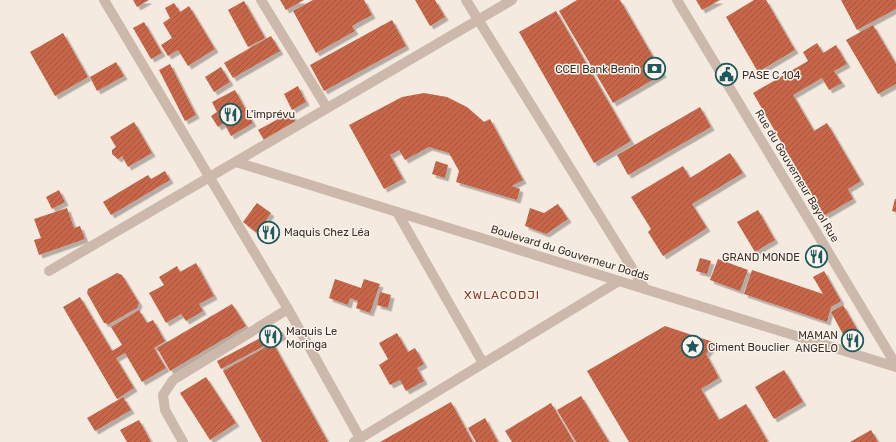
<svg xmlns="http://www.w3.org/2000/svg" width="896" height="442" font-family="Rubik,sans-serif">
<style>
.building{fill:url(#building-hatch);filter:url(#shadow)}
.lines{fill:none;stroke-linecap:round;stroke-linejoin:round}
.minor{stroke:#ccb9ab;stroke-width:10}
.labels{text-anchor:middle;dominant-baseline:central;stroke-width:3;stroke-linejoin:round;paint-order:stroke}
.poi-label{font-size:11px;fill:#3a2f2a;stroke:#fbf4ec;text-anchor:start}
.street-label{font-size:11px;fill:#3a2f2a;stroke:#fbf4ec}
.neighbourhood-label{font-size:12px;letter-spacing:1px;fill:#8b3821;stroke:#fbf4ec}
</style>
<defs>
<pattern id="building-hatch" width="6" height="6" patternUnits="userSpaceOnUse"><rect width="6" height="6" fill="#c86649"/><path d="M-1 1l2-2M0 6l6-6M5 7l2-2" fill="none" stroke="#a3543d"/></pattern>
<filter id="shadow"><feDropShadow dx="3.5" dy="3.5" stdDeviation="0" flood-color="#0004"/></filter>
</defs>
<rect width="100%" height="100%" fill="#f4eae0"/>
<g class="building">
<path d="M133 0H149L137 7Z"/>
<path d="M280 0H304L286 10Z"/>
<path d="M313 0H364L372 15 352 26 355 31 316 53 293 11Z"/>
<path d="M415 0H435L445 17 430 26Z"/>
<path d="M577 0H620L663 74 613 103 559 11Z"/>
<path d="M696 0H720L702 10Z"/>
<path d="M754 0H766L795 50 758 72 726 17Z"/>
<path d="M841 0H896V9L857 30Z"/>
<path d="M244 1 265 38 248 47 228 10Z"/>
<path d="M174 3 180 12 189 6 215 49 188 66 178 50 168 56 161 45 172 38 163 23 170 18 165 8Z"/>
<path d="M556 11 631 141 594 163 519 32Z"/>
<path d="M392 20 406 46 324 91 310 65Z"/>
<path d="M144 22 162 53 151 59 133 28Z"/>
<path d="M873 25 896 64V84L878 94 846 40Z"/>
<path d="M63 33 88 77 55 96 30 52Z"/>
<path d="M271 36 280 51 233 78 224 63Z"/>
<path d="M817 43 823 53 836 45 847 64 834 71 842 83 829 90 822 78 793 95 814 131 827 123 861 181 848 189 853 199 824 216 753 93 808 61 803 52Z"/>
<path d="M116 62 124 76 97 91 90 77Z"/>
<path d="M170 64 196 115 185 121 159 70Z"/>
<path d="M221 67 230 82 214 92 205 77Z"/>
<path d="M298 86 306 102 292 110 284 94Z"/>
<path d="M235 90 253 123 231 136 224 123 218 127 211 116 217 112 212 102Z"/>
<path d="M424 93 447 97 467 107 484 122 490 119 523 180 512 186 520 189 517 200 456 182 459 171 449 153 429 147 405 160 399 150 390 155 403 179 384 189 349 125 402 97Z"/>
<path d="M700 107 711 127 628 175 617 155Z"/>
<path d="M291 112 296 122 264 140 258 130Z"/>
<path d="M134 122 152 153 128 167 122 156 118 159 112 154V150L116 147 110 137Z"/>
<path d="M730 153 743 173 692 204 707 228 663 256 648 232 651 229 631 197 683 166 690 178Z"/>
<path d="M436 161 448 165 445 178 432 174Z"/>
<path d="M165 171 170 180 111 215 103 202 148 175 151 179Z"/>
<path d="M59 190 65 202 52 209 46 197Z"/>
<path d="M895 199H896V212L892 211Z"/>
<path d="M257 203 271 213 257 233 243 222Z"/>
<path d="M558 204 568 219 546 234 525 226 530 208 544 213Z"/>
<path d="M67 208 74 228 80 226 85 239 39 255 34 240 41 238 34 219Z"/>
<path d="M758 210 775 240 755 252 737 222Z"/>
<path d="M700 258 711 261 707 274 696 271Z"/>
<path d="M718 259 748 270 740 291 710 280Z"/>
<path d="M196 263 214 296 199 304 203 311 186 321 181 314 166 323 149 293 164 285 159 277 177 266 180 272Z"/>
<path d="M752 270 823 294 813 277 824 271 841 301 831 307 827 322 744 294Z"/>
<path d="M117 273 122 275 139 303 137 308 109 324 104 323 87 293 88 289Z"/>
<path d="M335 279 361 288 364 279 380 284 370 313 356 308 358 301 350 298 348 305 329 298Z"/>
<path d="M380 292 391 295 388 308 377 305Z"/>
<path d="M80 297 112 351 122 345 111 327 139 310 147 323 153 320 165 341 154 348 166 368 142 382 125 353 116 358 134 388 117 399 63 307Z"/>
<path d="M232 304 246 326 170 371 157 348Z"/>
<path d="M843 305 858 331 845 338 831 312Z"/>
<path d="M665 326 716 343 706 354 719 378 701 389 719 420 746 404 768 442H629L587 371Z"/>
<path d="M279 328 283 336 221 369 217 361Z"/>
<path d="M397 333 408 352 415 348 424 364 417 368 424 381 406 391 400 380 390 385 379 365 388 359 379 343Z"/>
<path d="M273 343 328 442H262L223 371Z"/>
<path d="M784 370 803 402 774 419 755 387Z"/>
<path d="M206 377 236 423 210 440 180 393Z"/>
<path d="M581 396 609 442H576L557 410Z"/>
<path d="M123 397 131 410 95 431 87 418Z"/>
<path d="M451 402 473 442H380Z"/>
<path d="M551 403 574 442H512L505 431Z"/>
<path d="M485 418 498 442H476L468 428Z"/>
<path d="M139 420 151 442H127L120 430Z"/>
<path d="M871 430 878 442H850Z"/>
</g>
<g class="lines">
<g class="minor">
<path d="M104 0 288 309 360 438"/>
<path d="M261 0 327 108"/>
<path d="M466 0 645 289"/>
<path d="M677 0 896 365"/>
<path d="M236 162 896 367"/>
<path d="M397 212 483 363"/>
<path d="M49 271 512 0"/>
<path d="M183 442 165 410 163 395 173 380 288 309"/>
<path d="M354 442 619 281"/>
</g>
</g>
<defs>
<symbol id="bank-ring" viewBox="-11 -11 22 22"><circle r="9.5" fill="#fbf4ec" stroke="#1e5a5d" stroke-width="1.5"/><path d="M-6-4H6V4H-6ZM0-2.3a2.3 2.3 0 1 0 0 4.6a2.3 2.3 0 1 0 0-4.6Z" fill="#1e5a5d"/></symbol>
<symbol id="civic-ring" viewBox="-11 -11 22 22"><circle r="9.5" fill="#fbf4ec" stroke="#1e5a5d" stroke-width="1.5"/><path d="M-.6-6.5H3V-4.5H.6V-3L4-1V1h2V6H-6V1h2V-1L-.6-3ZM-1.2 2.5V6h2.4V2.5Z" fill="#1e5a5d"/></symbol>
<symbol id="restaurant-ring" viewBox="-11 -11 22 22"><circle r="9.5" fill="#fbf4ec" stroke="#1e5a5d" stroke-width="1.5"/><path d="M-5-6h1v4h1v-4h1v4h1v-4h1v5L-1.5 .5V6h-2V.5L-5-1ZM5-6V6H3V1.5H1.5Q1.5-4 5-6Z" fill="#1e5a5d"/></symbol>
<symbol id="sight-ring" viewBox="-11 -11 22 22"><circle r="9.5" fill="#fbf4ec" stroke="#1e5a5d" stroke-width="1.5"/><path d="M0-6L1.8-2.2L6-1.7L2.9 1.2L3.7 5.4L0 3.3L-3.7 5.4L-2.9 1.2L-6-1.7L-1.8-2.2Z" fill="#1e5a5d"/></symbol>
</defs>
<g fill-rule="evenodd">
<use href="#bank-ring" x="642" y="56" width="25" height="25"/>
<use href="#civic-ring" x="714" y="62" width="25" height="25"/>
<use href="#restaurant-ring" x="218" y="102" width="25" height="25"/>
<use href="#restaurant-ring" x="256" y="220" width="25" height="25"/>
<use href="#restaurant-ring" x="804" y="244" width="25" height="25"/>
<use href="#restaurant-ring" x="258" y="324" width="25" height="25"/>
<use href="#restaurant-ring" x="840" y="328" width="25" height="25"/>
<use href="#sight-ring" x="680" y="334" width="25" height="25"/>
</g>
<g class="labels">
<g class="poi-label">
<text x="640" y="69" text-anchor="end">CCEI Bank Benin</text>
<text x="742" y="75">PASE C 104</text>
<text x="246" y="114">L'imprévu</text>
<text x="284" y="232">Maquis Chez Léa</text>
<text x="800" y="257" text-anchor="end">GRAND MONDE</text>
<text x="286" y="331">Maquis Le<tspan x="286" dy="13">Moringa</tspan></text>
<text x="838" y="335" text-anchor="end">MAMAN<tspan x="838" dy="13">ANGELO</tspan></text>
<text x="708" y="347">Ciment Bouclier</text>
</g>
<g class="street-label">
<text transform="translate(797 176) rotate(59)">Rue du Gouverneur Bayol Rue</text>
<text transform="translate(570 253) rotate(17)">Boulevard du Gouverneur Dodds</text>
</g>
<g class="neighbourhood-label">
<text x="502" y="295">XWLACODJI</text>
</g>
</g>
</svg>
